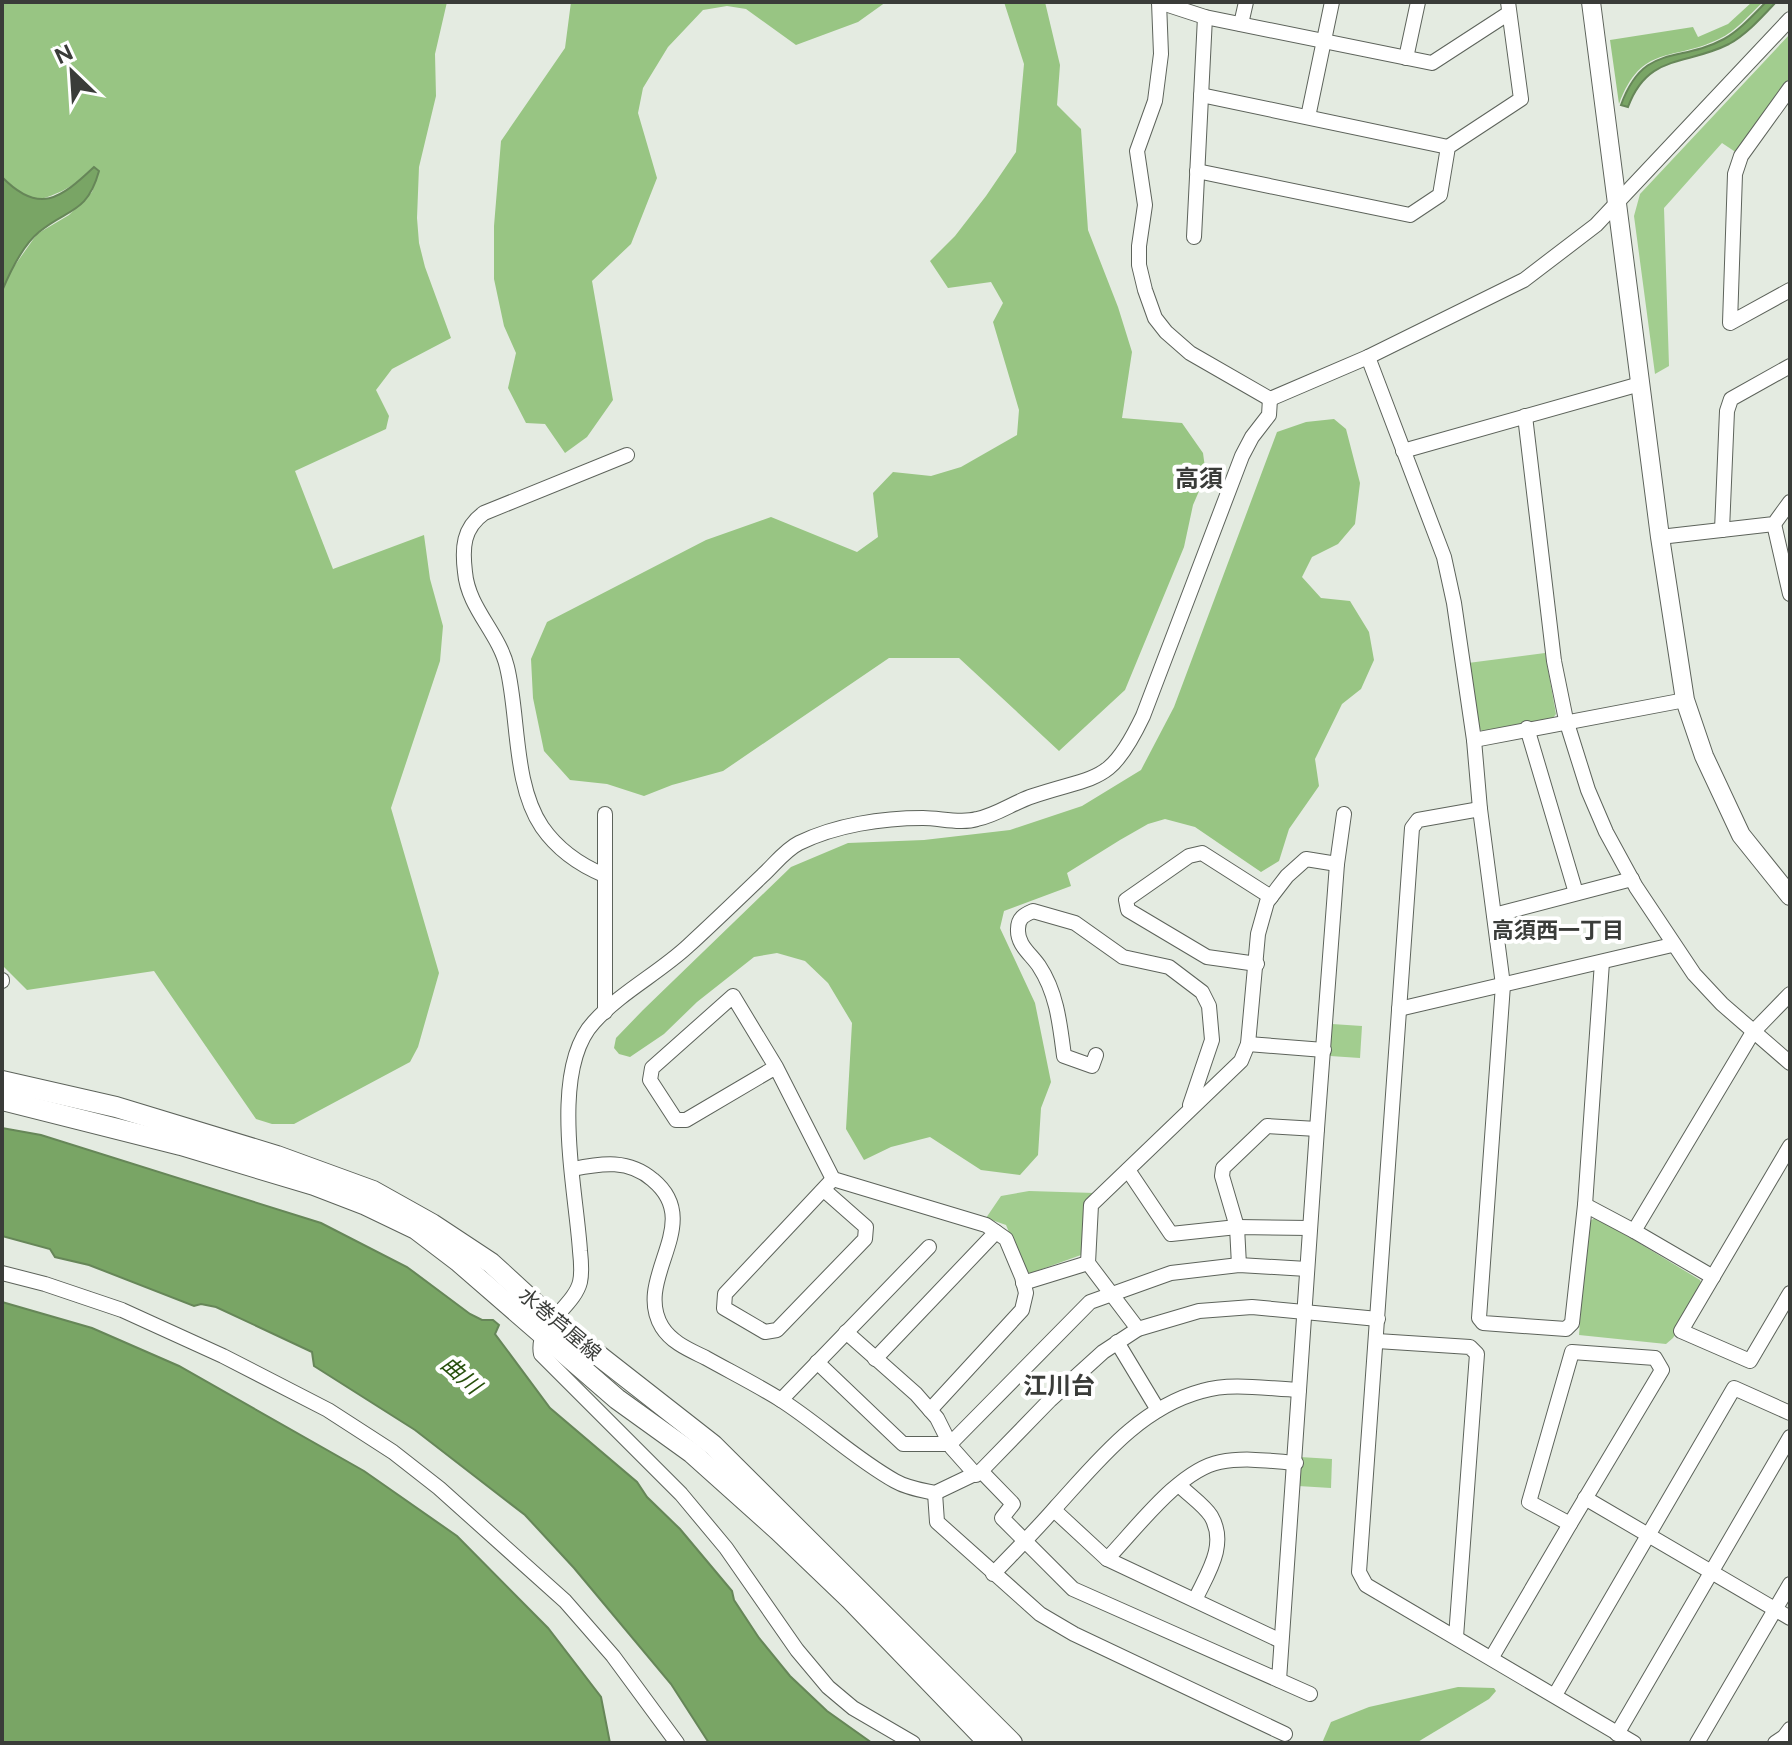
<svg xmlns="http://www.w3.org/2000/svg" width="1792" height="1745" font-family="Figtree,'Noto Sans JP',sans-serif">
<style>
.green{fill:#a2cd8f}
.forest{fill:#98c583}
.water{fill:#79a565;stroke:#668658;stroke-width:2}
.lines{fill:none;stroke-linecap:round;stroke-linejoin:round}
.minor-casing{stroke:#5d635b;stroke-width:16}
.tertiary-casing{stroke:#5d635b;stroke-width:20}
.secondary-casing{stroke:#5d635b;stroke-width:22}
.minor{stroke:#fff;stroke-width:14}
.tertiary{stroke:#fff;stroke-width:18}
.secondary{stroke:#fff;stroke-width:20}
.labels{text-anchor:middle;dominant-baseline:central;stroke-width:8;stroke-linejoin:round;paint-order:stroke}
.street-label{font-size:20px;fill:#3a3c39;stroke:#fff}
.neighbourhood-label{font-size:22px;font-weight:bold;fill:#3a3c39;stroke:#fff}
.water-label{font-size:22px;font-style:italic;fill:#27500c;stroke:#fff}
.quarter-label{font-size:24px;font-weight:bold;fill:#3a3c39;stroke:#fff}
</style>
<rect width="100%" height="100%" fill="#e4ebe1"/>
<g class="green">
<path d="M1790 34V78L1779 90 1737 153 1722 143 1664 208 1669 366 1655 374 1634 216 1640 194Z"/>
<path d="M1545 653 1556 714 1553 718 1482 731 1476 726 1468 663Z"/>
<path d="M1332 1024 1362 1026 1360 1058 1330 1056Z"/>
<path d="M1029 1191 1095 1193 1086 1203 1081 1255 1031 1273 1026 1272 1006 1225 986 1218 1001 1196Z"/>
<path d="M1596 1217 1700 1280 1703 1287 1673 1338 1666 1344 1579 1335 1587 1223Z"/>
<path d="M1300 1457 1332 1459 1331 1488 1298 1486Z"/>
</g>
<g class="forest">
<path d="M2 2H447L435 54 436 96 419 167 417 218 419 243 425 267 451 338 392 369 376 390 389 416 386 429 295 471 333 569 424 535 430 579 443 626 440 661 391 808 439 973 418 1047 410 1062 294 1124H272L256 1119 154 971 27 990 2 965V291L8 275 37 234 69 215 92 192 99 171 94 167C75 186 60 194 34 201L15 191 2 177Z"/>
<path d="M571 2H886L858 22 796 45 746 9 727 6 703 10 668 47 643 88 638 113 657 178 631 244 592 281 613 400 587 437 565 453 545 424 526 423 508 388 516 353 504 326 494 279V226L501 141 565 48Z"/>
<path d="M1004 2H1045L1060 65 1057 105 1081 129 1088 230 1118 307 1132 352 1122 418 1182 423 1203 453 1206 475 1193 505 1184 547 1125 690 1059 751 959 658H889L723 771 672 785 644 796 607 784 570 780 544 751 533 698 531 659 547 622 706 540 771 517 857 552 878 537 873 493 893 472 931 476 961 467 1017 435 1019 410 993 322 1003 303 991 282 948 288 930 261 955 236 986 196 1016 152 1024 64Z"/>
<path d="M1752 2H1763C1749 15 1736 31 1719 39 1672 62 1642 43 1619 104L1610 40 1693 27 1698 37 1728 24Z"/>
<path d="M1334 419 1346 429 1360 483 1355 524 1338 544 1312 557 1302 577 1321 598 1350 601 1369 632 1374 660 1361 689 1342 704 1315 759 1319 786 1289 829 1279 861 1261 872 1195 827 1165 819 1148 824 1120 840 1067 873 1071 886 1004 911 1000 928 1035 1003 1051 1082 1041 1108 1038 1155 1020 1175 981 1170 930 1137 891 1147 864 1160 846 1129 852 1023 828 983 805 961 777 953 754 957 697 1002 664 1034 630 1057 619 1054 614 1048 616 1038 643 1010 791 867 848 843 924 840 1010 830 1082 806 1141 770 1174 707 1277 432 1306 422Z"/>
<path d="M1458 1687 1494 1688 1496 1691 1489 1699 1416 1743H1322L1331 1722 1369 1707Z"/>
</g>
<g class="water">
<path d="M1766 2H1776C1762 17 1747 34 1729 44 1686 66 1648 53 1628 107L1621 105C1644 42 1678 64 1724 39 1740 30 1753 15 1766 2Z"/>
<path d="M94 167 99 171C87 214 68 208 39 232 23 245 10 272 2 291V177C39 215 60 199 94 167Z"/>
<path d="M2 1128 41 1135 321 1223 407 1267 470 1314 482 1320H493L499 1325 495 1334 550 1408 637 1482 647 1497 680 1529 732 1591 734 1600 759 1638 790 1676 827 1711 872 1743H709L671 1684 574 1568 525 1515 415 1430 314 1366 312 1352 216 1307 201 1304 194 1306 89 1265 55 1257 50 1249 2 1236Z"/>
<path d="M2 1302 92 1328 179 1366 364 1471 457 1536 548 1628 601 1697 610 1743H2Z"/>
</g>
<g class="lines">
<defs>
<g id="minor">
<path d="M1159 2 1161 54 1155 101 1137 151 1145 205 1139 246V265L1145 290 1155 318 1166 332 1190 353 1270 399"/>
<path d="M1159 2 1205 17 1432 63 1509 13"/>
<path d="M1241 24 1246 2"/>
<path d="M1406 58 1418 2"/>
<path d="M1790 88 1741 156 1735 174 1730 323 1790 290"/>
<path d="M1201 95 1448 147"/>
<path d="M1308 117 1332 2"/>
<path d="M1197 171 1410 215 1440 195 1448 147 1521 99 1508 2"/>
<path d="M1194 237 1205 17"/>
<path d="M1368 357 1444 557 1454 603 1474 740 1480 809 1503 985 1479 1318 1483 1323 1566 1329 1572 1323 1585 1205 1602 962"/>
<path d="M1270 399 1368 357 1524 280 1596 225 1790 19"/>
<path d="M1525 416 1554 661 1566 720 1588 790 1606 832 1636 887 1694 974 1722 1004 1790 1063"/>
<path d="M1403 451 1640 384"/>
<path d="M1774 524 1790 594"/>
<path d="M1722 530 1727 411 1731 399 1790 366"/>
<path d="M1660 537 1774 524 1790 502"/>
<path d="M1527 728 1576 893"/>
<path d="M1474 740 1685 700"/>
<path d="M1480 809 1418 820 1412 828 1359 1572 1366 1585 1634 1743"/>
<path d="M605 814V1012"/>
<path d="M604 875C580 865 558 850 542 827 513 784 519 716 507 667 499 633 468 608 465 572 462 548 463 528 484 513L627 455"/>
<path d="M1494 915 1632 879"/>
<path d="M1257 964 1207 957 1128 910 1126 900 1189 856 1202 853 1271 897"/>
<path d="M2 980V981"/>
<path d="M1399 1009 1672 945"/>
<path d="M1248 1044 1324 1050"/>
<path d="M1096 1055 1092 1066 1064 1056C1060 1025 1057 993 1039 966 1031 954 1017 945 1018 929 1018 918 1024 915 1033 911L1075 923 1123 957 1169 967 1202 992 1209 1006 1212 1040 1190 1105"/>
<path d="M776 1067 686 1120H676L650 1080 652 1068 733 996 776 1067 833 1179 986 1225 1006 1239 1022 1277 1026 1293 1022 1310 930 1410"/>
<path d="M1790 1146 1681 1331 1750 1361 1790 1293"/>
<path d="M573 1169C602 1163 629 1159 653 1180 706 1224 632 1278 662 1327 672 1343 690 1350 706 1358 731 1372 757 1385 781 1400 820 1425 854 1458 895 1481 907 1488 921 1490 935 1493L981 1471 1050 1400 1103 1352 1138 1329 1199 1311 1252 1307 1378 1319"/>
<path d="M1128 1170 1171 1234 1237 1227 1309 1228"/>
<path d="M824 1190 866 1227 865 1239 777 1330 765 1332 724 1308 725 1294 833 1179"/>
<path d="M1585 1205 1634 1231 1713 1277"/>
<path d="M1634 1231 1753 1032 1790 994"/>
<path d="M1239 1265 1237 1227 1222 1176 1223 1168 1267 1126 1317 1129"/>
<path d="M2 1273 45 1284 122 1310 223 1356 328 1410 393 1452 439 1488 565 1601 613 1656 677 1743"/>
<path d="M1023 1283 1088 1263"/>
<path d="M1138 1329 1088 1263 1091 1205 1241 1061 1248 1044 1258 934 1267 902 1287 876 1306 859 1337 864"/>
<path d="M846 1332 916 1394 937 1418 952 1448 976 1475"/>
<path d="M1377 1341 1470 1347 1477 1354 1456 1637"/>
<path d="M1117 1342 1158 1410"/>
<path d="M1572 1352 1655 1358 1662 1370 1570 1524 1529 1502Z"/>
<path d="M875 1359 996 1232"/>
<path d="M817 1362 903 1444H950L1090 1302 1171 1273 1239 1265 1307 1269"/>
<path d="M781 1400 929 1247"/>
<path d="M981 1471 1013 1504 1002 1518 1073 1589 1310 1694"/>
<path d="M1179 1485C1189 1495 1204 1505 1211 1516 1228 1545 1207 1574 1195 1600"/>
<path d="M935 1493 937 1522 1040 1614 1074 1634 1285 1734"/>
<path d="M1585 1498 1790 1618"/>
<path d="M1054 1510 1107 1559 1281 1641"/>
<path d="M1107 1559C1136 1529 1179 1470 1220 1462 1245 1457 1271 1461 1296 1463"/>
<path d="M993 1574C1014 1552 1036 1530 1056 1507 1098 1461 1139 1408 1202 1391 1232 1382 1268 1389 1299 1390"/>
<path d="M1492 1657 1570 1524"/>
<path d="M1279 1680 1317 1129 1337 864 1344 814"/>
<path d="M1555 1695 1734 1388 1790 1413"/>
<path d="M1617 1734 1790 1437"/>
<path d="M913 1743 853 1708 828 1687 797 1650 726 1548 681 1494 541 1354C535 1325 574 1307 580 1282 582 1273 581 1260 580 1251 576 1189 549 1070 594 1022 621 992 659 973 688 946 713 923 738 899 763 875 774 865 785 850 799 843 836 825 882 818 923 818 940 818 961 824 977 819 997 815 1014 802 1033 796 1099 774 1110 785 1143 716L1242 456 1252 437 1269 415 1270 399"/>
<path d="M1697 1743 1790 1584"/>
<path d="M1775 1743 1784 1737 1790 1729"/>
</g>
<path id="tertiary" d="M1591 2 1660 537 1685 700 1704 756 1741 835 1790 896"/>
<g id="secondary">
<path d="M2 1081 116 1107 277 1156 373 1191 432 1224 491 1263 552 1319 713 1445 1012 1743"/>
<path d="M2 1100 181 1145 314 1185 366 1205 416 1229 458 1261 617 1399 692 1453 779 1531 851 1600 989 1743"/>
</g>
</defs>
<use href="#minor" class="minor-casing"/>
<use href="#tertiary" class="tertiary-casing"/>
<use href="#secondary" class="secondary-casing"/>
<use href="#minor" class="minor"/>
<use href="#tertiary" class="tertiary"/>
<use href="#secondary" class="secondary"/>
</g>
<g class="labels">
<g class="street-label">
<text transform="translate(560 1324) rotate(40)">水巻芦屋線</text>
</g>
<g class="neighbourhood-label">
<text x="1558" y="930">高須西一丁目</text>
</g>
<g class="water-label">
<text transform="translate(461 1375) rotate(41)">曲川</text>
</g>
<g class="quarter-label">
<text x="1199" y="478">高須</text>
<text x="1059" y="1385">江川台</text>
</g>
</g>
<rect width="1792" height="1745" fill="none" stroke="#3a3c39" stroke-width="8"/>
<g transform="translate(72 72) rotate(335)" stroke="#ffffff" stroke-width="6" paint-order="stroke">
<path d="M0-6L14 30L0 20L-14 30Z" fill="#3a3c39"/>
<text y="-12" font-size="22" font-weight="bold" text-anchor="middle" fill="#3a3c39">N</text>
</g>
</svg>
